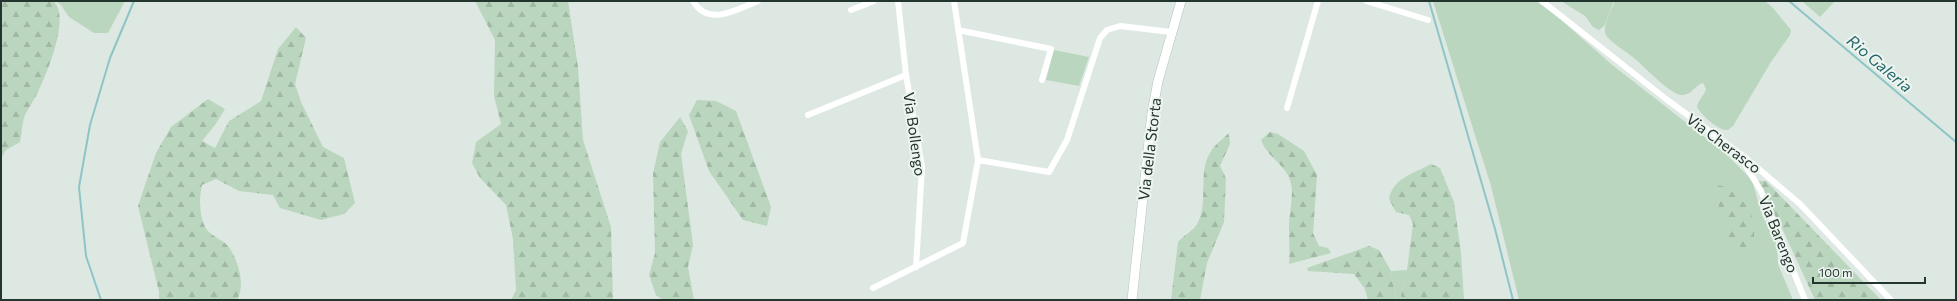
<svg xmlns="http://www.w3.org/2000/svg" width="1957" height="301" font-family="Commissioner,sans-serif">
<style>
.green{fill:#bad6be}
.forest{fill:url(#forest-firs)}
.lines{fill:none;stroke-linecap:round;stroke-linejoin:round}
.stream{stroke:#8dc5c6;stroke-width:2}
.secondary-casing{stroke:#b3c6bd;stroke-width:10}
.minor{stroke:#fff;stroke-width:6}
.secondary{stroke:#fff;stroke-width:9}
.labels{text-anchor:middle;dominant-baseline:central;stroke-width:4;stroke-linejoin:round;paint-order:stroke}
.street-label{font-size:15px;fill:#22352e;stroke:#eef5f1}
.water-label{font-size:16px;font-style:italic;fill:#246669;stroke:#eef5f1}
</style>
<defs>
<pattern id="forest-firs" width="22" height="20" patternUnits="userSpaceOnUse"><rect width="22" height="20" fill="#bad6be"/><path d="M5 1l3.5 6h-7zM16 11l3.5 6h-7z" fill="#a0b8a4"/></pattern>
</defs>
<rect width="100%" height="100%" fill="#dee8e2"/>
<g class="green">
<path d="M56 1H125L108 33H94L69 17 61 5Z"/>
<path d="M1433 1H1536L1559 18 1611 64 1725 153 1752 180 1762 215 1777 244 1778 264 1793 300H1519L1491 186Z"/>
<path d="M1561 1H1614L1604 26 1599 30 1593 27 1585 16Z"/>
<path d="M1615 1H1765L1773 8 1791 30 1790 35 1771 62 1733 126 1728 130C1719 131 1702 116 1697 107 1698 100 1704 96 1706 89L1703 83C1695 85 1692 95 1682 95 1670 95 1644 66 1634 58 1627 52 1610 42 1606 35 1601 27 1612 9 1615 1Z"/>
<path d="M1802 1H1835L1820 17Z"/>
<path d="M1054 50 1089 57 1079 86 1046 80Z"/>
<path d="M1407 270 1401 295 1402 300H1396L1391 271Z"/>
</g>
<g class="forest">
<path d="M1 1H53C72 17 45 78 36 96 33 102 28 108 25 115 22 123 22 133 20 142L6 150 1 158Z"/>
<path d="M475 1H568L578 67 583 140 611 227 613 300H511L516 290 513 239 506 205 480 178 472 163 476 142 501 124 494 96 495 40Z"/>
<path d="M296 27 306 38 295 84 301 102 323 147 344 158 355 203 344 214 321 220 280 208 273 195 239 191 216 179 202 185C199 199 199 214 205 227 209 235 221 239 227 245 238 258 246 285 237 300H159V292L138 206 156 153 171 127 208 99 225 109 215 125 202 141 215 148 229 121 261 101 278 49Z"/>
<path d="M697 100 716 101 736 111 771 207 767 226 743 220 709 171 689 115Z"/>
<path d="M680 117 688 131 681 154 693 245 688 267 694 300H663L656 295 649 275 655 253 653 174 660 142Z"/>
<path d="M1270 132 1278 134 1304 151 1317 175 1313 233 1319 246 1328 248 1331 253 1289 264C1290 252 1289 241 1289 230 1288 213 1296 193 1289 177 1282 163 1267 156 1261 140Z"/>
<path d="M1229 133 1230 144 1220 166 1226 178 1224 222 1207 263 1200 300H1171L1178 242C1183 236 1192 231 1196 226 1210 205 1197 174 1210 153 1214 145 1223 139 1229 133Z"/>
<path d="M1431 164 1440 168 1454 202 1461 253 1464 300H1402L1401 295 1407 270 1413 224 1409 215 1396 212 1389 199C1393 178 1413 174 1431 164Z"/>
<path d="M1756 181H1766L1881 300H1815L1782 228Z"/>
<path d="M1716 185C1726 186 1732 190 1738 197 1741 200 1745 202 1747 206 1759 221 1754 245 1748 261L1743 262 1741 260C1727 237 1717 212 1716 185Z"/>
<path d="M1369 246 1379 250 1391 271 1396 300H1368L1365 289 1354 274 1308 271 1307 268Z"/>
</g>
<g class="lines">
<g class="stream">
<path d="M1429 1 1495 229 1513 300"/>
<path d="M1789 1 1956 142"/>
<path d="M101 300 86 256 79 187 90 125 110 58 134 1"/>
</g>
<defs>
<path id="secondary" d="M1132 300 1152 113 1158 81 1181 1"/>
</defs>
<use href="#secondary" class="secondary-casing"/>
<g class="minor">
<path d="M693 1C708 27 737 10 758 1"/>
<path d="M898 1 906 75 922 167 916 267"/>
<path d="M954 1 978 160 1049 172 1067 140 1100 38 1107 30 1120 26 1171 32"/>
<path d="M1366 1 1428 20"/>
<path d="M1542 1 1666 99 1747 159 1800 204 1891 300"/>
<path d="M851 10 874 1"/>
<path d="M958 30 1051 49 1042 80"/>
<path d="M1287 108 1318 1"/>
<path d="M808 115 906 75"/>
<path d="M1739 155 1761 191 1805 300"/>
<path d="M873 288 963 243 978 160"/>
</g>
<use href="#secondary" class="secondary"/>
</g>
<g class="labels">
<g class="street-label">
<text transform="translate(915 134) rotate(82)">Via Bollengo</text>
<text transform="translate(1724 143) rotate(37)">Via Cherasco</text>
<text transform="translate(1149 149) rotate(-83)">Via della Storta</text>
<text transform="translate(1779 234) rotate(68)">Via Barengo</text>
</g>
<g class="water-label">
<text transform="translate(1880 63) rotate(40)">Rio Galeria</text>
</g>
</g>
<rect width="1957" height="301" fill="none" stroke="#22352e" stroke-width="4"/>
<path d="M1813 277v6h112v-6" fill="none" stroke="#22352e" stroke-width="2"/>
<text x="1819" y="277" font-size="12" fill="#22352e" stroke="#eef5f1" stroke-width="3" paint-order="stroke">100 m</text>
</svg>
